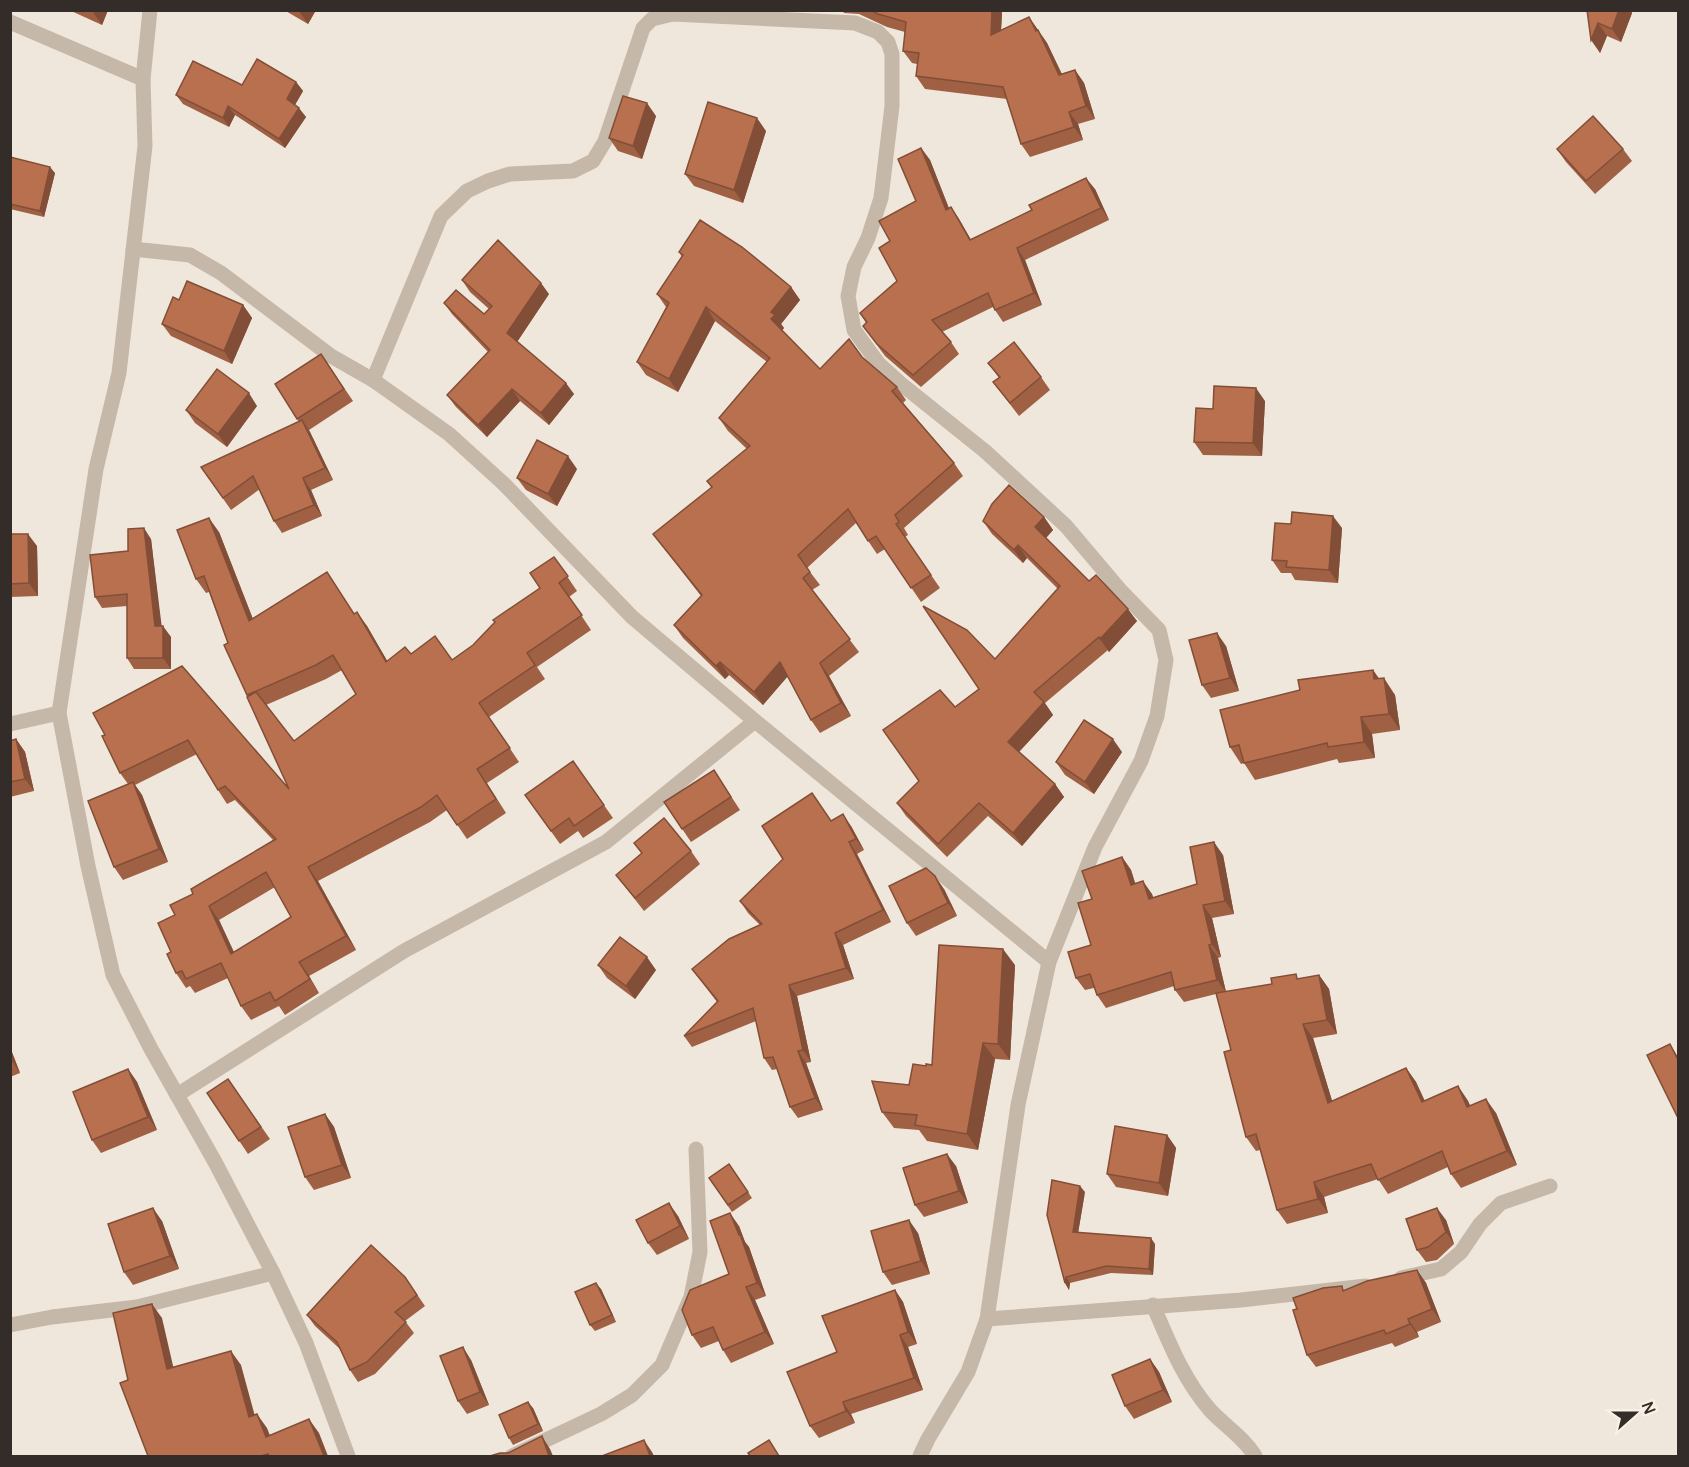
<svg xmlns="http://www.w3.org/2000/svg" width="1689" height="1467" font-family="Manrope,sans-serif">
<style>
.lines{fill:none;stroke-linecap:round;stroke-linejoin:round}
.minor{stroke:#c6b8a9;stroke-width:15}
.wall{fill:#9f6044;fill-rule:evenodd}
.shaded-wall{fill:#824e37}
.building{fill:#b9704f;stroke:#824e37;stroke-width:1.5;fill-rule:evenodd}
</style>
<rect width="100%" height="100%" fill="#efe7db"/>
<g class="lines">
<g class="minor">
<path d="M150 10 143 79 145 146 119 373 96 469 59 713 88 866 113 975 151 1049 215 1162 273 1273 306 1343 348 1456"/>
<path d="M10 22 143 79"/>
<path d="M133 249 190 255 221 273 331 356 373 380 449 434 504 484 632 617 755 721 1049 962"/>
<path d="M373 380 441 216 467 191 488 181 510 174 573 171 593 161 605 141 643 28 652 19 673 14 855 23 878 32 888 42 892 54V106L881 198 868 238 854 267 848 296 854 330 878 363 900 383 986 452 1066 526 1121 591 1159 630 1166 660 1157 716 1141 761 1095 847 1049 962 1018 1105 987 1319 968 1372 928 1439 920 1456"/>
<path d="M10 724 59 713"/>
<path d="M177 1095 404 951 606 842 755 721"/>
<path d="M1401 1278 1441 1269 1461 1252 1480 1224 1501 1203 1550 1186"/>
<path d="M1153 1305C1169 1342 1183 1379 1210 1410 1225 1426 1244 1438 1255 1456"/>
<path d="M987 1319 1241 1300 1366 1286"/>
<path d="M10 1325 52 1317 137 1307 273 1273"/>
<path d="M512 1456 601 1414 632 1395 662 1365 691 1297 700 1252 696 1149"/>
</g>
</g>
<g class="wall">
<path d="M69 10H108L102 25Z"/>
<path d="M284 10H316L308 24Z"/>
<path d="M842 10H1000L1002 13 1001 31 1029 17 1047 43 1062 74 1075 70 1084 83 1095 119 1078 124 1083 140 1030 157 1021 144 1007 99 925 89 916 76 917 64 912 63 903 51 905 32 887 27 859 14 844 13Z"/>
<path d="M1587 10H1630L1632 13 1621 42 1607 36 1600 53Z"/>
<path d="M296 82 303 91 295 105 306 117 285 148 235 115 229 127 183 104 176 95 242 85Z"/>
<path d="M656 116 642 159 618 151 609 138Z"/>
<path d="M766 131 743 203 694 186 685 174Z"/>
<path d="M921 148 930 160 949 208 951 207 959 219 971 240 1095 189 1109 220 1025 260 1042 305 1003 322 993 307 942 332 951 342 959 354 921 387 885 356 863 326 866 323 860 313 897 281 890 241 916 201Z"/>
<path d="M1557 149H1623L1632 161 1595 194 1566 162Z"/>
<path d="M10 157 55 173 44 217 10 209Z"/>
<path d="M679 252 791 287 800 300 781 324 784 328 782 330 820 369 862 357 897 387 906 400 903 403 954 463 963 476 904 528 908 535 905 537 940 588 921 602 885 549 877 554 856 523 807 568 820 585 812 590 859 652 829 676 851 716 820 733 811 720 787 676 763 705 729 675 725 679 683 638 674 625 701 596 653 534 712 488 707 481 747 449 728 431 719 418 767 362 715 321 678 392 646 375 637 362 666 307 657 294 682 257Z"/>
<path d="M462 280 549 294 517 342 574 394 549 425 520 401 487 437 456 407 447 395 488 352 452 314 444 303 484 314 489 309 470 292Z"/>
<path d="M179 300 243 305 252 318 232 364 171 336 162 324Z"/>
<path d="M321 354 353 401 309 430 333 480 311 490 322 516 282 533 274 521 260 489 231 510 201 467 299 422 275 384Z"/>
<path d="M988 363 1041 377 1050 390 1019 416 993 382 999 378Z"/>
<path d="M1265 401 1262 456 1203 455 1194 442 1213 409Z"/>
<path d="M257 406 227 447 195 423 186 410Z"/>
<path d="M577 469 557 506 526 490 517 478Z"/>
<path d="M1044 517 1053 530 1046 538 1089 581 1137 621 1109 652 1108 650 1045 703 1053 715 1019 752 1055 784 1064 797 1022 846 988 816 947 857 906 816 897 803 919 781 955 707 979 689 995 659 1058 589 1027 558 1023 563 992 534 983 521Z"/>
<path d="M1342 528 1338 583 1295 580 1291 573H1281L1272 560Z"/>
<path d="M219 532 253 619 327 572 354 614 367 626 387 661 411 654 452 660 473 645 540 588 554 557 577 591 569 597 591 630 537 667 545 679 489 717 519 762 487 783 506 813 467 839 447 810 430 822 318 881 356 950 309 976 319 993 285 1015 279 1006 251 1020 241 1006 228 978 195 993 190 986 186 988 176 973 171 952 175 915 193 894 273 840 235 800 227 804 218 790 197 754 135 785 142 795 168 862 123 880 114 867 128 784 120 773 105 735 182 666 289 789 247 695 209 592 206 593 196 579ZM342 670 356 694 294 741 266 705 326 679ZM275 887 291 917 234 952 219 920Z"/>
<path d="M10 534 37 546 38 596 10 597Z"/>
<path d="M151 539 161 626 171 637V669H134L127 658V606L102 608 95 597 128 551Z"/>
<path d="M1226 646 1239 691 1211 698 1202 685Z"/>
<path d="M1373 670 1379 679 1395 695 1400 730 1372 734 1375 758 1339 763 1337 759 1255 780 1244 763 1241 764 1230 747Z"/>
<path d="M16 739 25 752 34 791 10 797V741Z"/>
<path d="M1122 752 1094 794 1065 775 1056 762Z"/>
<path d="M573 761 613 818 583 838 578 831 560 844 525 795Z"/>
<path d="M714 770 740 810 691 842 664 802Z"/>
<path d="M831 821 851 826 864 850 857 854 891 922 843 945 854 979 797 996 811 1062 806 1063 823 1110 798 1118 790 1107 777 1069 772 1070 764 1058 756 1021 692 1047 684 1036 717 1002 692 969 760 925 748 913 740 901Z"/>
<path d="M634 843 691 851 700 864 644 911 616 875 642 853Z"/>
<path d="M1223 855 1234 914 1212 918 1221 957 1218 958 1226 992 1272 984 1319 975 1329 989 1337 1034 1313 1038 1332 1101 1406 1068 1416 1082 1425 1101 1458 1086 1468 1101 1470 1106 1496 1113 1517 1165 1461 1188 1451 1174 1448 1167 1388 1194 1378 1179 1324 1197 1328 1213 1287 1224 1277 1210 1260 1150 1256 1151 1246 1137 1231 1050 1216 994 1184 1002 1175 990 1174 986 1106 1008 1097 995 1094 988 1085 990 1076 978 1091 945 1122 857 1131 870 1135 884 1152 894 1153 898 1197 884Z"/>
<path d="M944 889 957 916 916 936 907 923Z"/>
<path d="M598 965 656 970 635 999 607 978Z"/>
<path d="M1015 965 1010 1060 995 1059 978 1150 927 1141 919 1130 894 1128 882 1112 909 1085 926 1066 932 1065Z"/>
<path d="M10 1047 20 1073 10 1077Z"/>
<path d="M128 1069 137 1082 157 1130 101 1153 92 1140Z"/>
<path d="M228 1079 270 1139 248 1154 207 1093Z"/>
<path d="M325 1114 334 1127 351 1178 314 1190 305 1177Z"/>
<path d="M1167 1135 1176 1148 1168 1196 1116 1187 1107 1174Z"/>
<path d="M729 1164 752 1198 732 1212 709 1178Z"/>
<path d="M956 1166 968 1203 924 1217 915 1205Z"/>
<path d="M1085 1192 1078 1233 1155 1244 1153 1275 1111 1273 1070 1283 1069 1290 1065 1283Z"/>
<path d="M678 1216 689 1239 657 1255 648 1243Z"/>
<path d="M1446 1220 1454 1244 1437 1260 1426 1262 1417 1250Z"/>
<path d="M162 1221 179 1269 133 1285 124 1272Z"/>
<path d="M739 1226 745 1242 749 1247 766 1296 755 1300 774 1344 731 1363 723 1350 719 1341 701 1348 692 1335 729 1274Z"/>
<path d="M918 1233 930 1274 892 1285 883 1272Z"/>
<path d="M1417 1270 1426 1283 1441 1322 1417 1332 1419 1337 1395 1347 1392 1343 1316 1367 1307 1355 1345 1290Z"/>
<path d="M405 1277 425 1306 405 1321 414 1333 375 1374 358 1382 350 1370 340 1349 315 1326 307 1315Z"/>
<path d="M601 1289 616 1322 595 1331 590 1325Z"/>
<path d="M895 1290 903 1302 917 1344 908 1347 923 1390 851 1414 855 1423 819 1438 810 1426 837 1352Z"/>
<path d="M1150 1359 1159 1372 1172 1402 1134 1419 1125 1406Z"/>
<path d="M471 1360 489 1405 467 1414 458 1401Z"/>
<path d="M533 1408 543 1431 513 1445 509 1438Z"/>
</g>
<g class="shaded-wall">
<path d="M94 10H108L102 25 93 12Z"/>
<path d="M300 10H316L308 24 299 11Z"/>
<path d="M992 10H1000L1002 13 1000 48 991 35Z"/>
<path d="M1619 10H1630L1632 13 1621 42 1612 29Z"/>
<path d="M1029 17 1038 30 1036 31Z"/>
<path d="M1598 23 1607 36 1600 53 1591 40Z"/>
<path d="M1038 30 1047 43 1068 88 1059 75Z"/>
<path d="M1075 70 1084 83 1095 119 1086 106Z"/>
<path d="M296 82 303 91 293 108 287 99Z"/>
<path d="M647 103 656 116 642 159 633 146Z"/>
<path d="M228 106 235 115 229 127 223 118Z"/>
<path d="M299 108 306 117 285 148 279 139Z"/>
<path d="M1069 112 1078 124 1083 140 1074 127Z"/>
<path d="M757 118 766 131 743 203 734 190Z"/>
<path d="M921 148 930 160 954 222 946 210Z"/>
<path d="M50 167 55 173 44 217 40 211Z"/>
<path d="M1086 178 1095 189 1109 220 1101 208Z"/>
<path d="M951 207 959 219 978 252 970 240Z"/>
<path d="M1017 248 1025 260 1042 305 1034 293Z"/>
<path d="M541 283 549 294 515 345 507 333Z"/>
<path d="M791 287 800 300 781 324 784 328 780 333 771 319V312Z"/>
<path d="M243 305 252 318 232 364 224 351Z"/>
<path d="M706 307 715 321 678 392 669 379Z"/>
<path d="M566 383 574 394 549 425 541 413Z"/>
<path d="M1256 388 1265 401 1262 456 1253 443Z"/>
<path d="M512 389 520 401 487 437 478 425Z"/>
<path d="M249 393 257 406 227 447 218 434Z"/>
<path d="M302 420 310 432 333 480 325 468Z"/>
<path d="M568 456 577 469 557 506 548 494Z"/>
<path d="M303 478 311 490 322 516 314 505Z"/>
<path d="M1333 516 1342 528 1338 583 1329 570Z"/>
<path d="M1044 517 1053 530 1044 540 1035 527Z"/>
<path d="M209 518 219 532 259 635 249 621Z"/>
<path d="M144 528 151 539 163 637 155 626Z"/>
<path d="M28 534 37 546 38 596 29 583Z"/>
<path d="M1018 545 1027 558 1023 563 1014 550Z"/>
<path d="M1128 609 1137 621 1109 652 1100 639Z"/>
<path d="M357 612 367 626 396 676 386 662Z"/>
<path d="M163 626 171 637V669L163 658Z"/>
<path d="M1217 633 1226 646 1239 691 1230 678Z"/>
<path d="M720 662 729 675 725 679 716 666Z"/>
<path d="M780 662 789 675 763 705 754 692Z"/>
<path d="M820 663 829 676 851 716 841 703Z"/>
<path d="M1373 670 1385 687 1374 679Z"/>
<path d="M1384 678 1395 695 1400 730 1389 714Z"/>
<path d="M1044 702 1053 715 1017 754 1008 742Z"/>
<path d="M1361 717 1372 734 1375 758 1364 742Z"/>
<path d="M16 739 25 752 34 791 25 779Z"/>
<path d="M1113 739 1122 752 1094 794 1085 782Z"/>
<path d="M133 782 142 795 168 862 159 849Z"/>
<path d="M1055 784 1064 797 1022 846 1013 833Z"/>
<path d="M843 814 851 826 864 850 856 839Z"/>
<path d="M849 842 857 854 891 922 883 910Z"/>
<path d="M1214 842 1223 855 1234 914 1225 901Z"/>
<path d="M1122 857 1131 870 1140 898 1131 885Z"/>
<path d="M308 867 318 881 356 950 346 936Z"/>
<path d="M935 876 944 889 957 916 948 903Z"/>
<path d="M1143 881 1152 894 1158 912 1149 899Z"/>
<path d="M1203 905 1212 918 1221 957 1212 944Z"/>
<path d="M209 906 219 920 241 968 231 954Z"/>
<path d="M835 933 843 945 854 979 846 968Z"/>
<path d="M1209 945 1218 958 1226 992 1217 980Z"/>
<path d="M1003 949 1015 965 1010 1060 998 1044Z"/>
<path d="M647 957 656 970 635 999 626 986Z"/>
<path d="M299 962 309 976 319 993 310 979Z"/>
<path d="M1319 975 1329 989 1337 1034 1327 1020Z"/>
<path d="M789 985 797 996 811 1062 803 1050Z"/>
<path d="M1303 1024 1313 1038 1337 1117 1328 1103Z"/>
<path d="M983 1043 995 1059 978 1150 967 1134Z"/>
<path d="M1670 1044 1678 1057V1061Z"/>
<path d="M10 1047 20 1073 10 1058Z"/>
<path d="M798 1051 806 1063 823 1110 815 1098Z"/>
<path d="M1406 1068 1416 1082 1431 1116 1422 1102Z"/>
<path d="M128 1069 137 1082 157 1130 148 1117Z"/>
<path d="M1458 1086 1468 1101 1477 1121 1467 1107Z"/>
<path d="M1486 1099 1496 1113 1517 1165 1507 1151Z"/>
<path d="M325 1114 334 1127 351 1178 342 1165Z"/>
<path d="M1167 1135 1176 1148 1168 1196 1159 1183Z"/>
<path d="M947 1154 956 1166 968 1203 959 1191Z"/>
<path d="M1314 1182 1324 1197 1328 1213 1318 1199Z"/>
<path d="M1080 1186 1085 1192 1077 1239 1073 1232Z"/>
<path d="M669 1203 678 1216 689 1239 680 1226Z"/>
<path d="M153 1208 162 1221 179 1269 170 1256Z"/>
<path d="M1437 1208 1446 1220 1454 1244 1446 1232Z"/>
<path d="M730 1213 739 1226 745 1242 749 1247 766 1296 757 1283Z"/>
<path d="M909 1220 918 1233 930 1274 921 1261Z"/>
<path d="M1151 1238 1155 1244 1153 1275 1149 1269Z"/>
<path d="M1417 1270 1426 1283 1441 1322 1432 1309Z"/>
<path d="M1066 1277 1070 1283 1069 1290 1065 1283Z"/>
<path d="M596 1283 601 1289 616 1322 612 1315Z"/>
<path d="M746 1287 755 1300 774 1344 765 1332Z"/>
<path d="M895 1290 903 1302 917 1344 908 1332Z"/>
<path d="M152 1304 162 1318 177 1383 167 1369Z"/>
<path d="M1408 1319 1417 1332 1419 1337 1410 1324Z"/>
<path d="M900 1335 908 1347 923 1390 914 1378Z"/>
<path d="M463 1347 471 1360 489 1405 480 1392Z"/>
<path d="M231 1351 241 1365 259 1431 249 1417Z"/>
<path d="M1150 1359 1159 1372 1172 1402 1163 1390Z"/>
<path d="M528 1402 533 1408 543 1431 538 1424Z"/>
<path d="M843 1402 851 1414 855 1423 846 1411Z"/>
<path d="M257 1414 267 1428 276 1451 266 1437Z"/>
<path d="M309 1419 319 1433 328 1456H324Z"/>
<path d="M542 1436 550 1449 553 1456H549Z"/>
<path d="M644 1440 652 1452 654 1456H650Z"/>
</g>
<g class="building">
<path d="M870 10H992L991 35 1029 17 1036 31 1038 30 1059 75 1075 70 1086 106 1069 112 1074 127 1021 144 1003 87 916 76 919 53 903 51 906 22 878 14Z"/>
<path d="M1587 10H1619L1612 29 1598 23 1591 40Z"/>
<path d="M257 59 296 82 287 99 299 108 279 139 228 106 223 118 176 95 193 61 242 85Z"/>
<path d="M623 96 647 103 633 146 609 138Z"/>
<path d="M708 102 757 118 734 190 685 174Z"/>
<path d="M1593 116 1623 149 1586 181 1557 149Z"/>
<path d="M921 148 946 210 951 207 970 240 1032 210 1029 205 1086 178 1101 208 1017 248 1034 293 995 310 988 293 932 320 951 342 913 375 877 344 863 326 867 322 860 313 897 281 879 248 890 241 879 221 916 201 898 159Z"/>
<path d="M10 157 50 167 40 211 10 204Z"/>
<path d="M700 220 742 247 791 287 771 312 775 315 771 319 820 369 849 339 862 357 897 387 892 391 954 463 895 515 899 522 896 524 931 575 911 588 876 536 868 541 848 509 798 555 810 572 803 578 850 639 820 663 841 703 811 720 780 662 754 692 720 662 716 666 674 625 702 595 653 534 712 487 707 481 750 446 719 418 770 358 706 307 669 379 637 362 669 303 657 294 683 255 679 252Z"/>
<path d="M498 240 541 283 507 333 566 383 541 413 512 389 478 425 447 395 490 350 444 303 456 290 484 314 492 306 462 280Z"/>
<path d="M187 281 243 305 224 351 162 324 173 297 179 300Z"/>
<path d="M1014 342 1041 377 1010 403 993 382 1000 377 988 363Z"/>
<path d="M321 354 344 389 297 419 275 384Z"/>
<path d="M217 369 249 393 218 434 186 410Z"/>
<path d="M1214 386 1256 388 1253 443 1194 442 1196 408 1213 409Z"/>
<path d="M302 420 325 468 303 478 314 505 274 521 253 476 223 498 201 467Z"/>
<path d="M537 440 568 456 548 494 517 478Z"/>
<path d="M1009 485 1044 517 1035 527 1089 581 1096 575 1128 609 1100 639 1099 637 1034 692 1044 702 1008 742 1055 784 1013 833 979 803 938 844 897 803 919 781 883 730 940 690 955 707 979 689 923 606 967 630 995 659 1060 586 1018 545 1014 550 983 521 992 504Z"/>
<path d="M1292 512 1333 516 1329 570 1286 567 1287 561 1272 560 1275 523 1291 524Z"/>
<path d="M209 518 249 621 327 572 354 614 357 612 386 662 405 647 411 654 435 636 452 660 473 645 495 622 493 620 540 588 530 573 554 557 568 576 559 583 582 615 527 653 535 665 479 703 510 748 477 769 496 799 457 825 437 795 421 807 308 867 346 936 299 962 310 979 275 1001 270 992 241 1006 221 963 186 979 182 971 176 973 167 954 171 952 158 923 175 915 170 905 193 894 191 889 276 839 225 786 218 790 188 740 120 773 102 736 105 735 93 713 182 666 289 789 247 697 256 692 294 741 356 694 333 655 316 665 247 695 224 645 228 643 204 576 196 579 177 530ZM266 872 291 917 231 954 209 906Z"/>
<path d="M144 528 155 626H163V658H127V594L95 597 90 555 128 551V529Z"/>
<path d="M10 534H28L29 583 10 584Z"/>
<path d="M1217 633 1230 678 1202 685 1189 640Z"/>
<path d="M1373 670 1374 679 1384 678 1389 714 1361 717 1364 742 1328 747 1327 743 1244 763 1239 745 1230 747 1220 710 1300 690 1298 680Z"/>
<path d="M1084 720 1113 739 1085 782 1056 762Z"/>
<path d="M16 739 25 779 10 782V741Z"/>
<path d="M573 761 604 805 574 826 569 818 551 831 525 795Z"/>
<path d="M714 770 731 797 682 829 664 802Z"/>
<path d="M133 782 159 849 114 867 88 801Z"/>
<path d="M812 793 831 821 843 814 856 839 849 842 883 910 835 933 846 968 789 985 803 1050 798 1051 815 1098 790 1107 773 1057 764 1058 753 1008 684 1036 718 1001 692 969 729 939 762 924 740 901 783 859 762 826Z"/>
<path d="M664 818 691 851 635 898 616 875 642 853 634 843Z"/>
<path d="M1214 842 1225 901 1203 905 1212 944 1209 945 1217 980 1175 990 1171 972 1097 995 1090 974 1076 978 1068 952 1091 945 1078 903 1092 899 1082 871 1122 857 1131 885 1143 881 1149 899 1197 884 1190 847Z"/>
<path d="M926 868 935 876 948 903 907 923 889 886Z"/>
<path d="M620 937 647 957 626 986 598 965Z"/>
<path d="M939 945 1003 949 998 1044 983 1043 967 1134 915 1125 917 1115 882 1112 872 1081 909 1085 913 1064 926 1066V1064L932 1065Z"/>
<path d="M1296 974 1297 979 1319 975 1327 1020 1303 1024 1328 1103 1406 1068 1422 1102 1458 1086 1467 1107 1486 1099 1507 1151 1451 1174 1442 1151 1378 1180 1371 1164 1314 1182 1318 1199 1277 1210 1256 1134 1246 1137 1224 1052 1231 1050 1216 993 1272 984 1271 978Z"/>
<path d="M1670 1044 1677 1058H1678V1115L1677 1116 1647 1055Z"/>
<path d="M128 1069 148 1117 92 1140 73 1092Z"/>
<path d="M228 1079 261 1127 239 1141 207 1093Z"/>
<path d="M325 1114 342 1165 305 1177 288 1127Z"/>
<path d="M1115 1126 1167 1135 1159 1183 1107 1174Z"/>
<path d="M947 1154 959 1191 915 1205 903 1168Z"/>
<path d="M729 1164 748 1192 728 1205 709 1178Z"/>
<path d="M1052 1180 1080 1186 1073 1232 1151 1238 1149 1269 1106 1266 1066 1277 1065 1283 1047 1215Z"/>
<path d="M669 1203 680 1226 648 1243 636 1220Z"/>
<path d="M153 1208 170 1256 124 1272 108 1224Z"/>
<path d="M1437 1208 1446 1232 1428 1247 1417 1250 1406 1219Z"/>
<path d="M730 1213 739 1235 740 1234 757 1283 746 1287 765 1332 723 1350 713 1327 692 1335 682 1310 690 1290 729 1274 710 1221Z"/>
<path d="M909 1220 921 1261 883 1272 871 1231Z"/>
<path d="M371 1245 405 1277 417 1295 395 1312 406 1322 367 1362 350 1370 337 1342 307 1315Z"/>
<path d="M1417 1270 1432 1309 1408 1319 1410 1324 1386 1334 1384 1330 1307 1355 1293 1310 1297 1309 1293 1298 1323 1288 1342 1286 1343 1291 1367 1281Z"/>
<path d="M596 1283 612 1315 590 1325 575 1292Z"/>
<path d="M895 1290 908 1332 900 1335 914 1378 843 1402 846 1411 810 1426 787 1372 837 1352 822 1316Z"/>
<path d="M152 1304 167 1369 231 1351 249 1417 257 1414 266 1437 309 1419 324 1456H269L268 1454 261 1456H148L120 1383 128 1380 113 1313Z"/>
<path d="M463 1347 480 1392 458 1401 440 1356Z"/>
<path d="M1150 1359 1163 1390 1125 1406 1112 1375Z"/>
<path d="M528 1402 538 1424 509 1438 499 1415Z"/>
<path d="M542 1436 549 1456H490L500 1453H508Z"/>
<path d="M644 1440 650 1456H602Z"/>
<path d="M769 1440 779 1456H750L748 1453Z"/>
</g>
<rect width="1689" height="1467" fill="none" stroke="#332c28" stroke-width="24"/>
<g transform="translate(1635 1413) rotate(69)" stroke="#f7f1e7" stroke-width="4.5" paint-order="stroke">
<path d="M0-4.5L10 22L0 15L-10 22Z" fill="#332c28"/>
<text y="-9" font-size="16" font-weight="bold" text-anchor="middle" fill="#332c28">N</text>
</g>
</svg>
